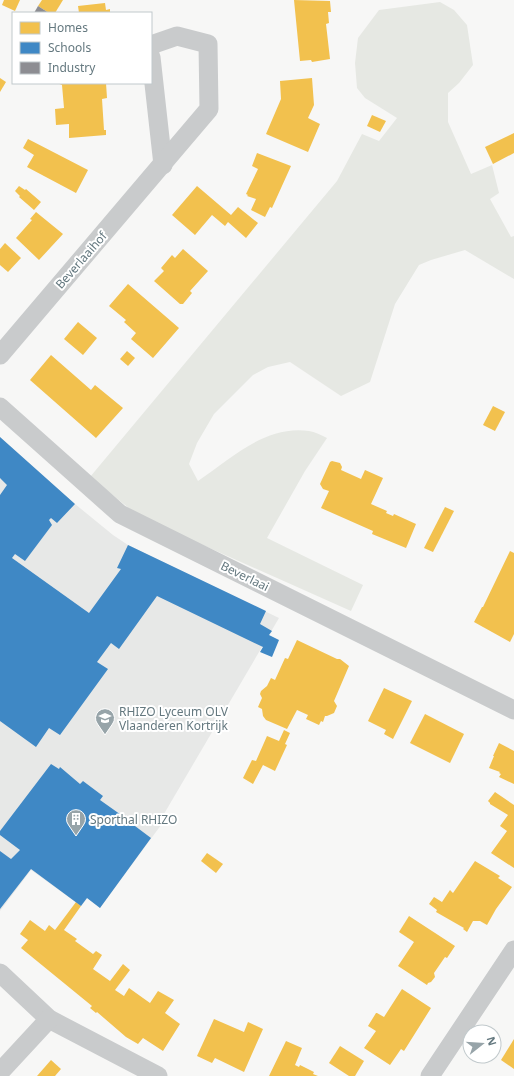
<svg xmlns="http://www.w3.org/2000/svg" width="514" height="1076" font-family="'Noto Sans',sans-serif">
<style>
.built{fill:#e7e8e7}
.green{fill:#e6e8e3}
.homes{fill:#f2c14e}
.schools{fill:#3f88c5}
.industry{fill:#8d8d92}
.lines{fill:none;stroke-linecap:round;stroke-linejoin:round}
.minor{stroke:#c9cbcc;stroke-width:19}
.labels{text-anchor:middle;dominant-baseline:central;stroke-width:4;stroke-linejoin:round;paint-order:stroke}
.street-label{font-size:12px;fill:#64787f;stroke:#fff}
.poi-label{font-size:12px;fill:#64787f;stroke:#fff;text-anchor:start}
</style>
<rect width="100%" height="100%" fill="#f7f7f6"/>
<path class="built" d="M0 437 75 504 113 535 128 545 279 618 161 819 164 821 100 908 87 898 81 906 31 870 0 911Z"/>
<path class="green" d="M440 2 454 10 467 25 473 65 459 83 448 93V122L471 174 492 165 499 193 490 199 511 237 514 236V279L465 250 431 260 419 265 395 304 370 382 341 396 290 362 268 367 253 375 214 414 197 443 189 464 198 481C232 458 265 425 309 431 315 432 321 435 327 438L305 471 267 538 363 585 351 611 140 517 90 477 337 181 362 134 379 141 397 118 365 98 357 88 355 63 358 38 379 10Z"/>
<g class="homes">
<path d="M4 0H20L15 11 2 5Z"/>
<path d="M42 0H63L55 13H49L38 6Z"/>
<path d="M294 0 330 1 331 12H328L329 23 326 24 330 59 312 62 311 60 300 61Z"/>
<path d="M105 3 106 10 110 9V13H79L78 6Z"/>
<path d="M0 78 6 82 0 92Z"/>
<path d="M312 78 314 105 308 118 320 124 308 152 266 134 281 99 280 81Z"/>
<path d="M57 83H106L107 98 102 99 104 130H106V135L69 138V124L56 125 55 109 64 108 62 85Z"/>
<path d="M372 115 386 121 380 132 367 126Z"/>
<path d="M514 133V153L493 164 485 147Z"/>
<path d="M28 139 88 170 76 193 27 167 34 155 23 148Z"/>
<path d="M257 153 291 166 272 208 270 207 265 217 251 210 256 199 247 196 248 195 246 194 258 169 252 166Z"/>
<path d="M19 186 25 190 26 189 41 202 34 210 19 197 20 196 15 191Z"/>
<path d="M197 186 231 215 238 207 258 223 246 238 228 222 225 226 212 215 195 235 172 215Z"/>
<path d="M36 212 63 234 39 260 16 238 32 220 30 219Z"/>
<path d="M5 243 21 258 8 272 0 265V249Z"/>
<path d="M183 249 208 271 190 291 192 293 183 304H180L154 281 164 271 161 268 172 255 175 258Z"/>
<path d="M128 284 179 328 153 358 131 339 136 333 124 322 126 320 109 306Z"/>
<path d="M78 322 97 338 83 355 64 339Z"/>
<path d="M127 351 135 358 128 366 120 359Z"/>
<path d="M51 355 91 390 95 385 123 408 96 438 30 380Z"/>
<path d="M493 406 505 412 495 431 483 425Z"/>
<path d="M332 461 340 463 342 467 341 470 361 479 365 470 383 478 371 504 387 511 386 513 393 516 394 514 416 524 406 548 372 534 373 531 321 508 329 491 323 489 320 484 330 462Z"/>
<path d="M445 507 454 511 433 552 424 548Z"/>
<path d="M510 551 514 553V634L510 642 474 622 482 607H483Z"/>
<path d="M297 640 337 659H340L349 666 334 701 337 706 334 713 327 716H325L323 722 321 721 319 725 306 719 308 715 297 710 287 729 266 720 263 716 262 709 258 707 262 698 260 694 261 691 267 686 271 678 275 680 285 658 288 659Z"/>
<path d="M384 688 412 701 393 739 384 734 386 730 368 721Z"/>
<path d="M425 714 464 734 450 763 410 743Z"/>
<path d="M284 730 290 733 285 744 287 745 275 771 263 765 253 784 243 778 252 760 256 761 267 736 279 741Z"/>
<path d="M499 743 514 751V784L499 777 501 774 499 773 500 772 489 768 494 756H493Z"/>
<path d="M495 792 514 805V868L491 853 507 831 500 826 508 815 490 804V803L488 801Z"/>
<path d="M207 853 223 864 216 873 201 861Z"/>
<path d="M475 861 500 876 498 878 512 887 496 909 487 925 480 921H473L467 932 463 929 464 928 436 912 437 910 429 904 434 897 442 902 450 890 453 893Z"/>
<path d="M76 902 81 906 64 930 77 939 75 941 93 954 96 951 102 955 93 969 110 981 123 964 130 970 115 990 124 996 129 988 150 1003 158 991 174 1000 165 1013 180 1024 163 1051 143 1038 138 1044 126 1037 97 1012 96 1013 90 1008 92 1006 21 948 28 940 20 934 30 920 45 931 49 925 55 930Z"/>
<path d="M409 916 455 946 447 958 445 957 434 973 435 977 431 982 428 983 427 985 398 966 414 942 399 932Z"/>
<path d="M402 989 431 1008 404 1051 401 1049 390 1065 364 1048 376 1031 368 1026 376 1013H377L384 1017Z"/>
<path d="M214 1019 244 1032 248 1022 263 1029 244 1072 215 1058 212 1063 197 1056Z"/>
<path d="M514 1039V1069L501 1060Z"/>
<path d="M286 1041 302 1048 295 1065 299 1067 300 1065 314 1072 313 1074 318 1076H269Z"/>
<path d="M340 1046 364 1061 355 1076H349L329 1063Z"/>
<path d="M51 1060 61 1069 55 1076H37Z"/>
</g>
<g class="schools">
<path d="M0 437 75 504 57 523 51 518 49 520 52 525 25 561 15 554 12 558 89 613 121 569 117 568 128 545 266 611 260 624 272 631 269 635 279 640 272 657 260 652 263 647 157 596 119 649 111 643 97 662 108 669 60 735 49 728 36 747 0 721V495L7 485 0 478Z"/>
<path d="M51 764 59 769 60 767 80 784 83 781 103 796 100 800 124 817 125 815 132 821 131 823 151 838 100 908 87 898 81 906 31 869 0 909V851L11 859 20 850 0 835V831Z"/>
</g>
<path class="industry" d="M38 6 49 13H34Z"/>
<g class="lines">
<g class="minor">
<path d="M151 57 163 165"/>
<path d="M0 355 209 109 208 44 177 36 151 45"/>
<path d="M0 407 120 514 514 710"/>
<path d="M0 973 49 1019 158 1076"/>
<path d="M0 1072 49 1019"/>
<path d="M430 1076 514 950"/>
</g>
</g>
<defs>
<symbol id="school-pin" viewBox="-11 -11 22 30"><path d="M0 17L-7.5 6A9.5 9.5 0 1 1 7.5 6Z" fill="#97a4a9" stroke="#fff"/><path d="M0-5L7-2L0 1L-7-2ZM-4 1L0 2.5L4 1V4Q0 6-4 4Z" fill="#fff"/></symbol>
<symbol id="building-pin" viewBox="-11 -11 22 30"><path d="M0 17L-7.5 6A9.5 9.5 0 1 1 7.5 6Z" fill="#97a4a9" stroke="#fff"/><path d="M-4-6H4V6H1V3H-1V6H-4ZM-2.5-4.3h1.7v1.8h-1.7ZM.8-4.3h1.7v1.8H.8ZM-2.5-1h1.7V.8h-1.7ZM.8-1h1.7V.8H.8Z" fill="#fff"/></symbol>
</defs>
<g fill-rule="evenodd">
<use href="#school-pin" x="94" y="707" width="22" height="30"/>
<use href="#building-pin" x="65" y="808" width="22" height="30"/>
</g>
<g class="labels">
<g class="street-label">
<text transform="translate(81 260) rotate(-49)">Beverlaaihof</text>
<text transform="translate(245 576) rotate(26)">Beverlaai</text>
</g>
<g class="poi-label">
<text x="119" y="711">RHIZO Lyceum OLV<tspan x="119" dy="14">Vlaanderen Kortrijk</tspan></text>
<text x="90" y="819">Sporthal RHIZO</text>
</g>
</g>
<rect x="12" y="12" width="140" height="72" fill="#ffffff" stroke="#c1c9cc"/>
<rect x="20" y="22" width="20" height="12" fill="#f2c14e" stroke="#c1c9cc"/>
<text x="48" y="32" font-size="12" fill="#64787f">Homes</text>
<rect x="20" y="42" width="20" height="12" fill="#3f88c5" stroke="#c1c9cc"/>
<text x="48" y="52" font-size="12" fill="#64787f">Schools</text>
<rect x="20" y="62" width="20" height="12" fill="#8d8d92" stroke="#c1c9cc"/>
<text x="48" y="72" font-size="12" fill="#64787f">Industry</text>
<g transform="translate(482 1044) rotate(73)"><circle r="19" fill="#ffffff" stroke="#c1c9cc"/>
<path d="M0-3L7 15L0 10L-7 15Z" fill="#97a4a9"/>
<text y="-6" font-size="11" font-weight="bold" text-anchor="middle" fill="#64787f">N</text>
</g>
</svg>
